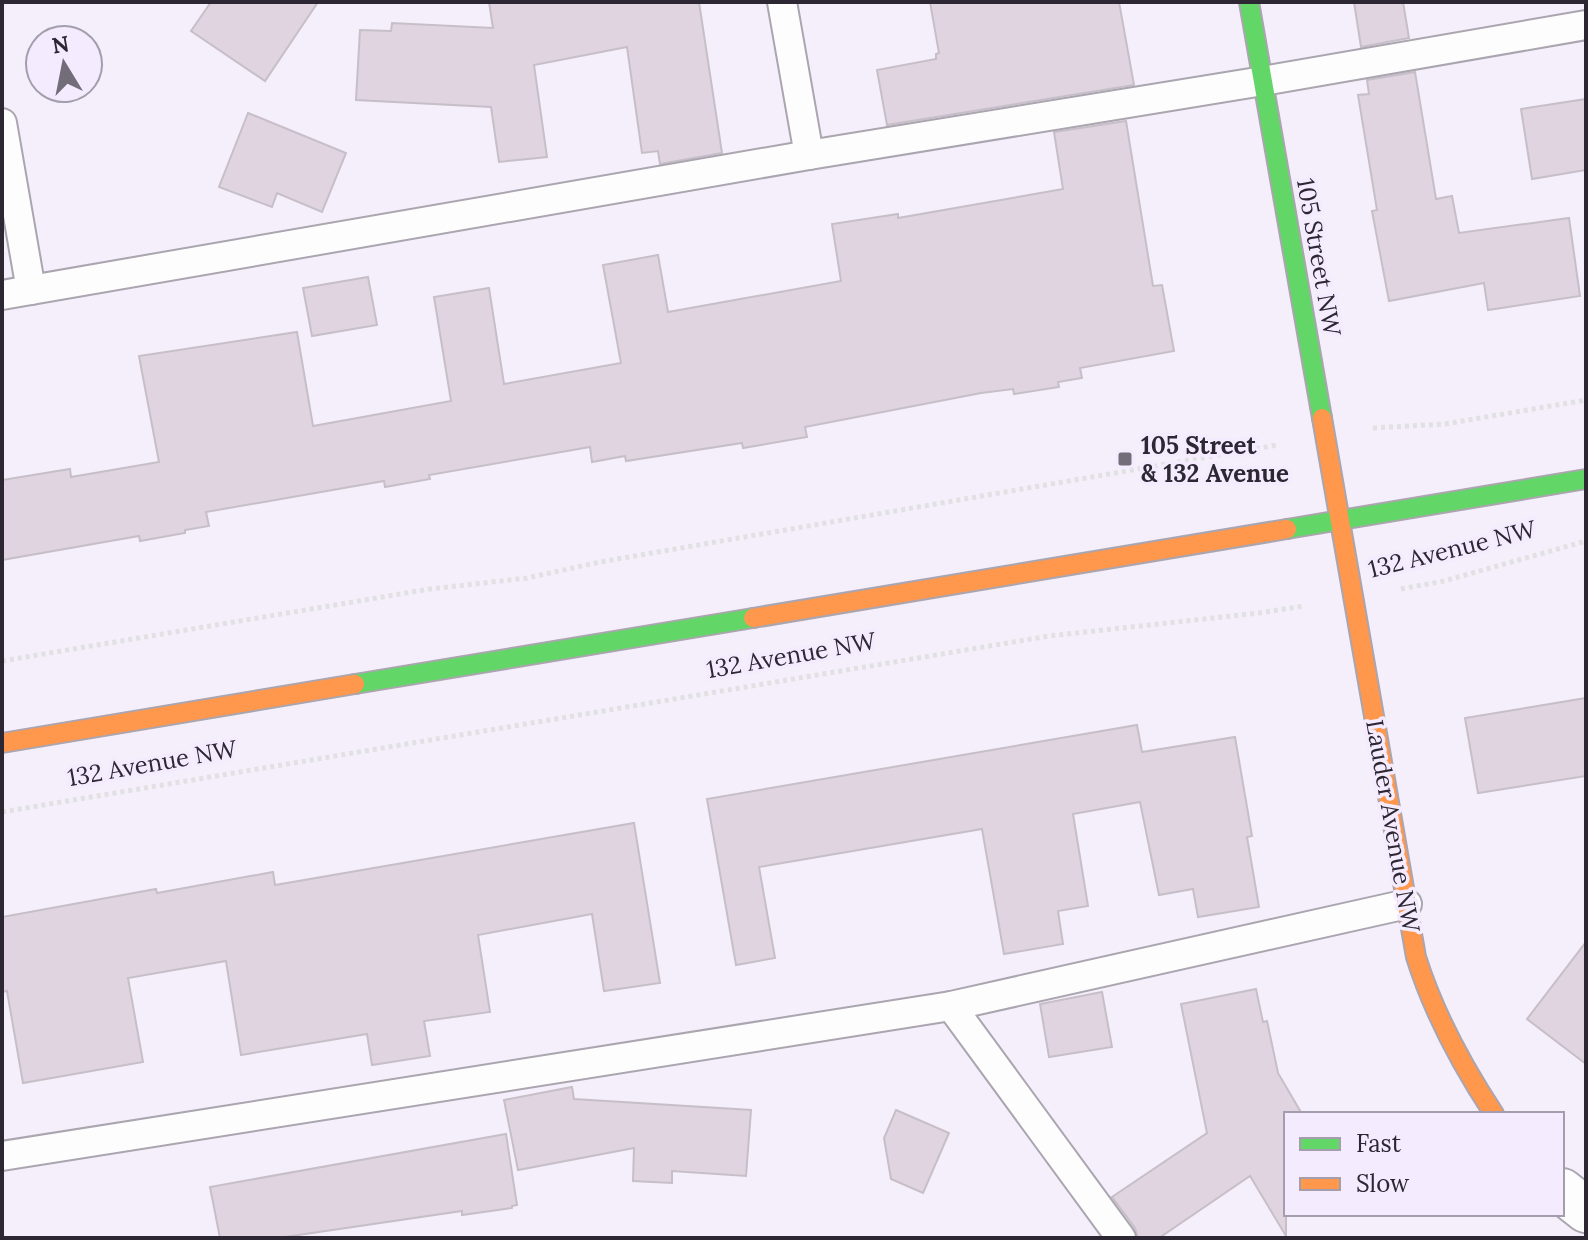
<svg xmlns="http://www.w3.org/2000/svg" width="1588" height="1240" font-family="Lora,serif">
<style>
.building{fill:#dfd4e0;stroke:#c7bfc8;stroke-width:2}
.lines{fill:none;stroke-linecap:round;stroke-linejoin:round}
.lane-casing{stroke:#aaa5af;stroke-width:32}
.street-casing{stroke:#aaa5af;stroke-width:48}
.fast-casing{stroke:#aaa5af;stroke-width:22}
.slow-casing{stroke:#aaa5af;stroke-width:22}
.path{stroke:#e1e0e3;stroke-width:5;stroke-dasharray:4 4;stroke-linecap:butt}
.lane{stroke:#fdfdfe;stroke-width:28}
.street{stroke:#fdfdfe;stroke-width:44}
.fast{stroke:#63d668;stroke-width:18}
.slow{stroke:#ff974d;stroke-width:18}
.poi-dot{fill:#736d79;stroke:#f4ebfe;stroke-width:3}
.labels{text-anchor:middle;dominant-baseline:central;stroke-width:7;stroke-linejoin:round;paint-order:stroke}
.street-label{font-size:24px;fill:#2d2733;stroke:#f4ebfe}
.poi-label{font-size:24px;font-weight:bold;fill:#2d2733;stroke:#f4ebfe;text-anchor:start}
</style>
<rect width="100%" height="100%" fill="#f4effa"/>
<g class="building">
<path d="M211 2H318L265 81 191 31Z"/>
<path d="M489 2H699L722 153 660 164 658 151 642 153 627 47 534 65 547 157 499 162 491 107 356 100 360 30 391 31 392 23 493 28Z"/>
<path d="M930 2H1119L1134 85 887 125 877 70 936 59V54L939 53Z"/>
<path d="M1354 2H1403L1409 38 1361 47Z"/>
<path d="M1415 72 1436 199 1452 196 1459 233 1569 218 1580 296 1488 310 1484 283 1389 301 1372 211 1377 210 1358 95 1369 94 1367 80Z"/>
<path d="M1586 99V170L1532 179 1521 109Z"/>
<path d="M248 113 346 153 322 212 277 193 272 207 219 187Z"/>
<path d="M1126 121 1153 286 1162 285 1174 351 1080 368 1082 378 1058 382 1059 387 1014 394 1013 389 981 393 805 427 807 437 743 448 742 443 626 461 625 456 592 462 590 447 429 475 430 479 385 487 384 481 206 512 209 526 185 530V533L140 541 139 536 2 560V480L70 469 71 477 159 462 139 356 297 332 313 426 451 401 434 297 489 288 504 384 621 363 603 265 658 255 668 312 841 281 832 224 898 214V218L1063 189 1054 132Z"/>
<path d="M368 277 377 325 312 336 303 288Z"/>
<path d="M1586 698V776L1478 793 1465 718Z"/>
<path d="M1137 725 1142 752 1235 737 1252 836 1247 837 1259 907 1198 917 1193 889 1159 895 1140 802 1073 814 1088 906 1058 911 1063 944 1004 954 982 829 759 867 775 958 736 965 707 799Z"/>
<path d="M634 823 660 983 604 991 592 914 478 935 490 1012 424 1021 430 1056 372 1065 367 1034 241 1055 226 961 128 978 143 1062 23 1083 7 991 2 992V917L156 889 157 893 273 872 275 885Z"/>
<path d="M1586 942V1064L1527 1019Z"/>
<path d="M1256 989 1263 1022 1267 1021 1278 1073 1302 1114H1286V1236L1250 1176 1159 1238H1138L1135 1228 1112 1197 1207 1133 1181 1004Z"/>
<path d="M1102 992 1112 1047 1049 1057 1040 1004Z"/>
<path d="M572 1087 574 1099 751 1110 746 1176 672 1171V1183L633 1181 634 1148 518 1170 504 1100Z"/>
<path d="M896 1110 949 1133 923 1193 891 1179 884 1138Z"/>
<path d="M506 1134 517 1205 512 1206V1208L462 1215V1211L278 1238H220L210 1187Z"/>
</g>
<g class="lines">
<defs>
<g id="lane">
<path d="M782 2 809 155"/>
<path d="M2 123 31 290"/>
<path d="M2 295 809 155 1263 81 1586 25"/>
<path d="M951 1006 1121 1238"/>
<path d="M2 1156 951 1006 1407 904"/>
</g>
<path id="street" d="M1562 1191 1586 1210"/>
<g id="fast">
<path d="M1249 2 1322 418"/>
<path d="M1287 529 1586 479"/>
<path d="M355 684 753 618"/>
</g>
<g id="slow">
<path d="M1322 418 1416 957C1434 1014 1461 1064 1494 1114"/>
<path d="M753 618 1287 529"/>
<path d="M2 743 355 684"/>
</g>
</defs>
<use href="#lane" class="lane-casing"/>
<use href="#street" class="street-casing"/>
<use href="#fast" class="fast-casing"/>
<use href="#slow" class="slow-casing"/>
<g class="path">
<path d="M1373 428 1445 424 1586 400"/>
<path d="M1401 589 1444 581 1586 541"/>
<path d="M2 661 430 589 527 578 600 562 1277 445"/>
<path d="M2 812 1049 636 1259 613 1304 606"/>
</g>
<use href="#lane" class="lane"/>
<use href="#street" class="street"/>
<use href="#fast" class="fast"/>
<use href="#slow" class="slow"/>
</g>
<rect class="poi-dot" x="1117" y="451" width="16" height="16" rx="4"/>
<g class="labels">
<g class="street-label">
<text transform="translate(1319 257) rotate(80)">105 Street NW</text>
<text transform="translate(1452 549) rotate(-14)">132 Avenue NW</text>
<text transform="translate(791 655) rotate(-10)">132 Avenue NW</text>
<text transform="translate(152 763) rotate(-10)">132 Avenue NW</text>
<text transform="translate(1393 826) rotate(80)">Lauder Avenue NW</text>
</g>
<g class="poi-label">
<text x="1141" y="445">105 Street<tspan x="1141" dy="28">&amp; 132 Avenue</tspan></text>
</g>
</g>
<rect width="1588" height="1240" fill="none" stroke="#2d2733" stroke-width="8"/>
<rect x="1284" y="1112" width="280" height="104" fill="#f4ebfe" stroke="#a49dad" stroke-width="2"/>
<rect x="1300" y="1138" width="40" height="12" fill="#63d668" stroke="#a49dad" stroke-width="2"/>
<text x="1356" y="1152" font-size="24" fill="#2d2733">Fast</text>
<rect x="1300" y="1178" width="40" height="12" fill="#ff974d" stroke="#a49dad" stroke-width="2"/>
<text x="1356" y="1192" font-size="24" fill="#2d2733">Slow</text>
<g transform="translate(64 64) rotate(350)"><circle r="38" fill="#f4ebfe" stroke="#a49dad" stroke-width="2"/>
<path d="M0-6L14 30L0 20L-14 30Z" fill="#736d79"/>
<text y="-12" font-size="22" font-weight="bold" text-anchor="middle" fill="#2d2733">N</text>
</g>
</svg>
